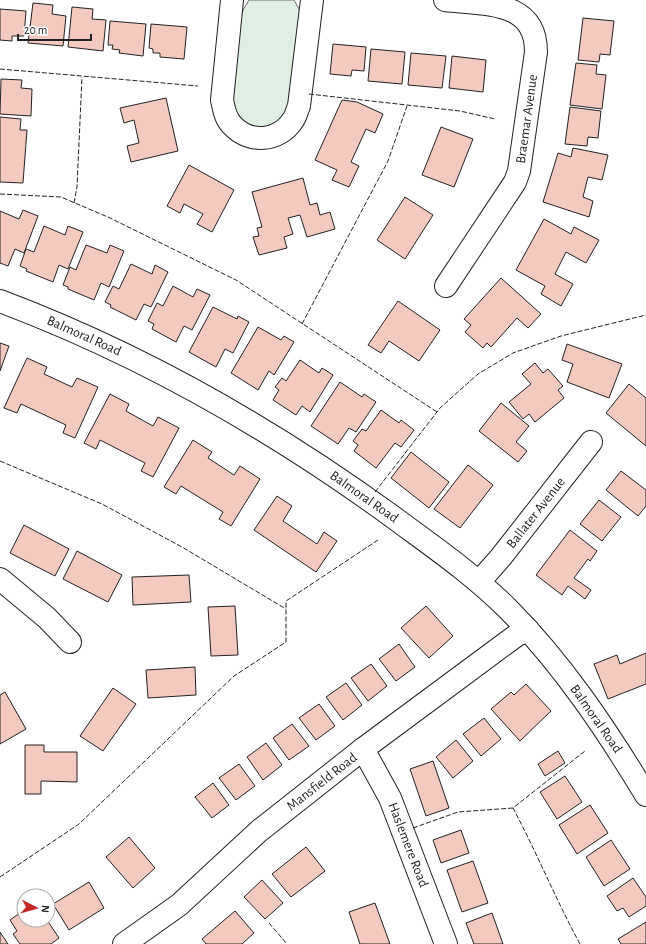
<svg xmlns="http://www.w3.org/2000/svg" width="646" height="944" font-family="'Alegreya Sans',sans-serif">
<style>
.green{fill:#e0efe3;stroke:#6f6f6f}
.building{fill:#f3c9c0;stroke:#222}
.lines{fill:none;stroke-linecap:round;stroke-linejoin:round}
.minor-casing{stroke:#222;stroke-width:24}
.minor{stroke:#fff;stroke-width:22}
.fence{stroke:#222;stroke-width:1;stroke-dasharray:5 2;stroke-linecap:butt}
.labels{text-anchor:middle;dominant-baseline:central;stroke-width:3;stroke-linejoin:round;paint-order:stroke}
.street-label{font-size:14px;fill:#222;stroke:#fff}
</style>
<rect width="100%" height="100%" fill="#fff"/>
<path class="green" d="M249 0H294L299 9 301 20 290 105C277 137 239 136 232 101L242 12Z"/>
<g class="building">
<path d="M33 3 53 5 52 14 66 16 63 46 28 43Z"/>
<path d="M72 7 93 9 92 19 106 20 103 51 68 47Z"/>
<path d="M0 9 26 11 24 36H12V41L0 40Z"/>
<path d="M583 18 614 21 610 55 600 54 599 62 578 60Z"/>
<path d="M110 21 146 24 143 56 119 53 120 50 112 49 113 45H108Z"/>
<path d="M151 24 187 27 184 59 160 57V53H153V49L149 48Z"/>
<path d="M333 44 366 47 364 71 352 70 351 76 330 74Z"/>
<path d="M371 49 405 52 402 84 368 81Z"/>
<path d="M411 53 446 56 442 88 408 85Z"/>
<path d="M452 56 486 60 483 92 449 88Z"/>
<path d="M576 63 597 65 596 74 606 75 602 109 570 105Z"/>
<path d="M1 79 22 80 21 88 32 89 31 116 0 114Z"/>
<path d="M166 98 178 151 131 162 127 146 139 143 134 120 124 123 120 108Z"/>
<path d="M342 100 357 102 383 114 375 133 366 129 351 162 359 166 349 187 332 180 337 170 315 160Z"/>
<path d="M570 107 601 111 598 138 588 137 587 146 565 144Z"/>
<path d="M0 117 21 119 20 130H27L23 183 0 182Z"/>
<path d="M441 127 473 139 454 187 422 175Z"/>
<path d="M573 148 608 155 602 180 588 177 583 197 593 201 589 217 543 202 558 153 571 157Z"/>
<path d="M189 165 234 190 212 232 197 224 203 214 184 204 180 213 167 206Z"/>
<path d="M303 178 310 205 317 203 320 215 330 212 335 229 307 237 300 215 288 218 293 234 284 237 287 248 259 255 253 237 259 236 257 228 262 227 252 192Z"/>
<path d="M405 197 433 215 405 259 377 240Z"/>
<path d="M23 210 38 216 24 253 15 249 8 266 0 263V211L19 219Z"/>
<path d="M544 219 571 234 574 227 599 240 586 263 566 252 555 274 573 284 561 306 541 294 545 286 516 270Z"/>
<path d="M44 226 65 235 68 226 83 232 68 269 59 265 53 282 26 271 27 269 20 266 26 249 34 252Z"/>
<path d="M86 245 107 253 110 245 124 251 109 287 101 283 94 300 68 289V287L63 285 70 267 76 270Z"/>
<path d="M131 264 152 274 155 265 168 272 151 307 144 304 136 320 110 307 111 305 105 302 113 286 119 289Z"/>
<path d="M501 278 541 314 528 328 517 318 491 347 487 343 483 348 465 332 471 325 464 319Z"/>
<path d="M173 286 193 297 197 289 210 295 192 330 184 326 176 342 152 329 154 324 148 321 157 303 163 306Z"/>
<path d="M398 301 440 330 419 361 389 341 381 353 368 345Z"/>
<path d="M213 307 237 319 238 316 249 322 233 353 225 349 216 367 189 352Z"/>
<path d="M258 327 281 340 284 336 294 342 274 375 269 371 258 390 231 373Z"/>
<path d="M0 343 9 346 0 371Z"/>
<path d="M567 344 622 364 609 398 567 382 573 364 562 360Z"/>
<path d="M27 358 47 367 44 374 72 387 77 378 98 387 75 438 63 433 66 425 21 404 17 413 4 408Z"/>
<path d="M300 360 319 373 322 368 333 375 310 412 302 406 296 415 273 400 279 390 275 387 282 378 286 381Z"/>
<path d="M535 363 543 373 548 369 563 386 558 390 564 398 535 422 529 414 523 419 509 402 531 384 522 374Z"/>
<path d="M340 382 362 397 364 394 376 402 356 432 349 428 338 444 311 426Z"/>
<path d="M629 384 646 398V446L606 413Z"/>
<path d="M110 394 129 404 126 411 153 426 158 417 179 428 153 477 141 471 145 463 100 440 96 449 84 443Z"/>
<path d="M501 403 529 426 516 442 527 451 518 462 479 431Z"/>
<path d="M381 410 399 423 401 420 414 430 401 447 395 443 376 468 354 451 358 445 353 441 362 429 366 431Z"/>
<path d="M193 440 212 452 208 458 234 475 240 466 260 479 231 526 219 519 223 512 181 486 176 494 164 487Z"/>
<path d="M411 452 449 482 429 508 391 478Z"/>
<path d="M468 465 493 485 460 528 434 509Z"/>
<path d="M621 471 646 490V506L638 516 606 490Z"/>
<path d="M277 496 292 506 283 521 317 544 324 532 337 541 316 572 254 530Z"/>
<path d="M599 500 621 517 602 541 580 524Z"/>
<path d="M24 525 69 549 55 576 10 553Z"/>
<path d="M570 530 597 551 590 561 588 559 574 578 591 590 585 599 568 586 562 595 536 575Z"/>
<path d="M77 551 122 575 108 602 63 579Z"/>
<path d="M189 575 191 602 133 605 132 577Z"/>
<path d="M235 606 238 655 211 656 208 607Z"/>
<path d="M426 606 453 636 429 658 401 628Z"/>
<path d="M399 644 415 667 396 681 379 659Z"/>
<path d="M646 653V684L608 699 594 664 617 655 620 664Z"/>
<path d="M371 664 387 686 368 701 351 678Z"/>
<path d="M195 667 196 695 148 698 146 670Z"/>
<path d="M346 683 362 705 343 720 326 697Z"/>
<path d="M526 684 551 711 520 741 491 709 511 692 514 695Z"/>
<path d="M113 688 136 704 103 751 80 736Z"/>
<path d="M5 692 26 729 0 744V695Z"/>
<path d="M319 704 335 726 316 740 299 718Z"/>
<path d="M484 718 501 739 481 756 463 734Z"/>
<path d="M292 724 309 746 289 760 273 738Z"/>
<path d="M456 740 473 761 453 778 436 757Z"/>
<path d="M266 743 282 765 263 780 247 757Z"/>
<path d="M25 745H44V752H77V782L41 781V794H25Z"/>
<path d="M558 751 565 763 545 776 538 764Z"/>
<path d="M433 761 449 808 426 816 410 769Z"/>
<path d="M239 764 255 786 236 800 219 778Z"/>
<path d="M565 776 582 802 557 819 540 792Z"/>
<path d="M213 783 229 805 212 818 195 797Z"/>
<path d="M590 805 608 833 577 854 559 825Z"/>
<path d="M461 830 469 853 441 863 433 840Z"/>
<path d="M129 837 155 868 133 888 106 857Z"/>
<path d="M611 840 630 869 604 886 586 857Z"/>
<path d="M306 847 325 871 291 897 272 874Z"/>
<path d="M473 861 488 903 462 912 447 870Z"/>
<path d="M633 878 646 897V906L629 917 623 908 617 911 607 896Z"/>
<path d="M262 880 283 903 265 919 244 897Z"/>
<path d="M89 882 104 908 69 930 53 904Z"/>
<path d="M375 903 390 944H360L349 912Z"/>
<path d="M24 910V920H47L59 938 51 944H20L13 934 17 931 10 920Z"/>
<path d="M235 911 254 933 242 944H206L202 939Z"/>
<path d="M492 913 503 944H474L466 923Z"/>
<path d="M646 922V944H621L618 939Z"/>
<path d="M0 932 8 944H0Z"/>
</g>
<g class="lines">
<defs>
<g id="minor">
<path d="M232 0 222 100C224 109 225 118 232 125 249 144 279 142 293 120 296 116 297 110 299 106L312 0"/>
<path d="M445 0C485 5 536 0 536 52L519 171 515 182 446 286"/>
<path d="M0 301C141 354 272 429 393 517 432 546 473 574 507 608 562 663 606 729 646 795"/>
<path d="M0 579 47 618 70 642"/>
<path d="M479 582 501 557 591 442"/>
<path d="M363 749 390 798 446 944"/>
<path d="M124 944 179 905 259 831 363 749 517 635 528 630"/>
</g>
</defs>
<use href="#minor" class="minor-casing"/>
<use href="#minor" class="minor"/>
<g class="fence">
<path d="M0 69 198 86"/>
<path d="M309 94 460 111 495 119"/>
<path d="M0 194 61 197 110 218 236 280 437 412"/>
<path d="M74 203 77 187 82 77"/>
<path d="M302 324 388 161 407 106"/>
<path d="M0 461 102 504 182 547 286 609"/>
<path d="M375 492 440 408 478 374 513 353 561 336 646 315"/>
<path d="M413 828 458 812 513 808"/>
<path d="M0 877 79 824 234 676 286 642V601L378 540"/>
<path d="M269 923 287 944"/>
<path d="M580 944C556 900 537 853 513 808L585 751"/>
</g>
</g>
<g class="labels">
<g class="street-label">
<text transform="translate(527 119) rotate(-82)">Braemar Avenue</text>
<text transform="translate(84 336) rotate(24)">Balmoral Road</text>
<text transform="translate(364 497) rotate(35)">Balmoral Road</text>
<text transform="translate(536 513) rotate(-52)">Ballater Avenue</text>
<text transform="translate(596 719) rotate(55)">Balmoral Road</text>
<text transform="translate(322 782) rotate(-38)">Mansfield Road</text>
<text transform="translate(408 845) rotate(69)">Haslemere Road</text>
</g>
</g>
<g transform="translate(36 908) rotate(96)"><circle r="19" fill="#ffffff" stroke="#a7a7a7"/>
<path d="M0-3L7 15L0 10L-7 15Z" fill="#c62828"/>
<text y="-6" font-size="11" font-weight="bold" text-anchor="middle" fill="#222222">N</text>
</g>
<path d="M18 34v6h73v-6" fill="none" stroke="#222222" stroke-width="2"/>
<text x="24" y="34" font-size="12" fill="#222222" stroke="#ffffff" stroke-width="3" paint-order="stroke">20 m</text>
</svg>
